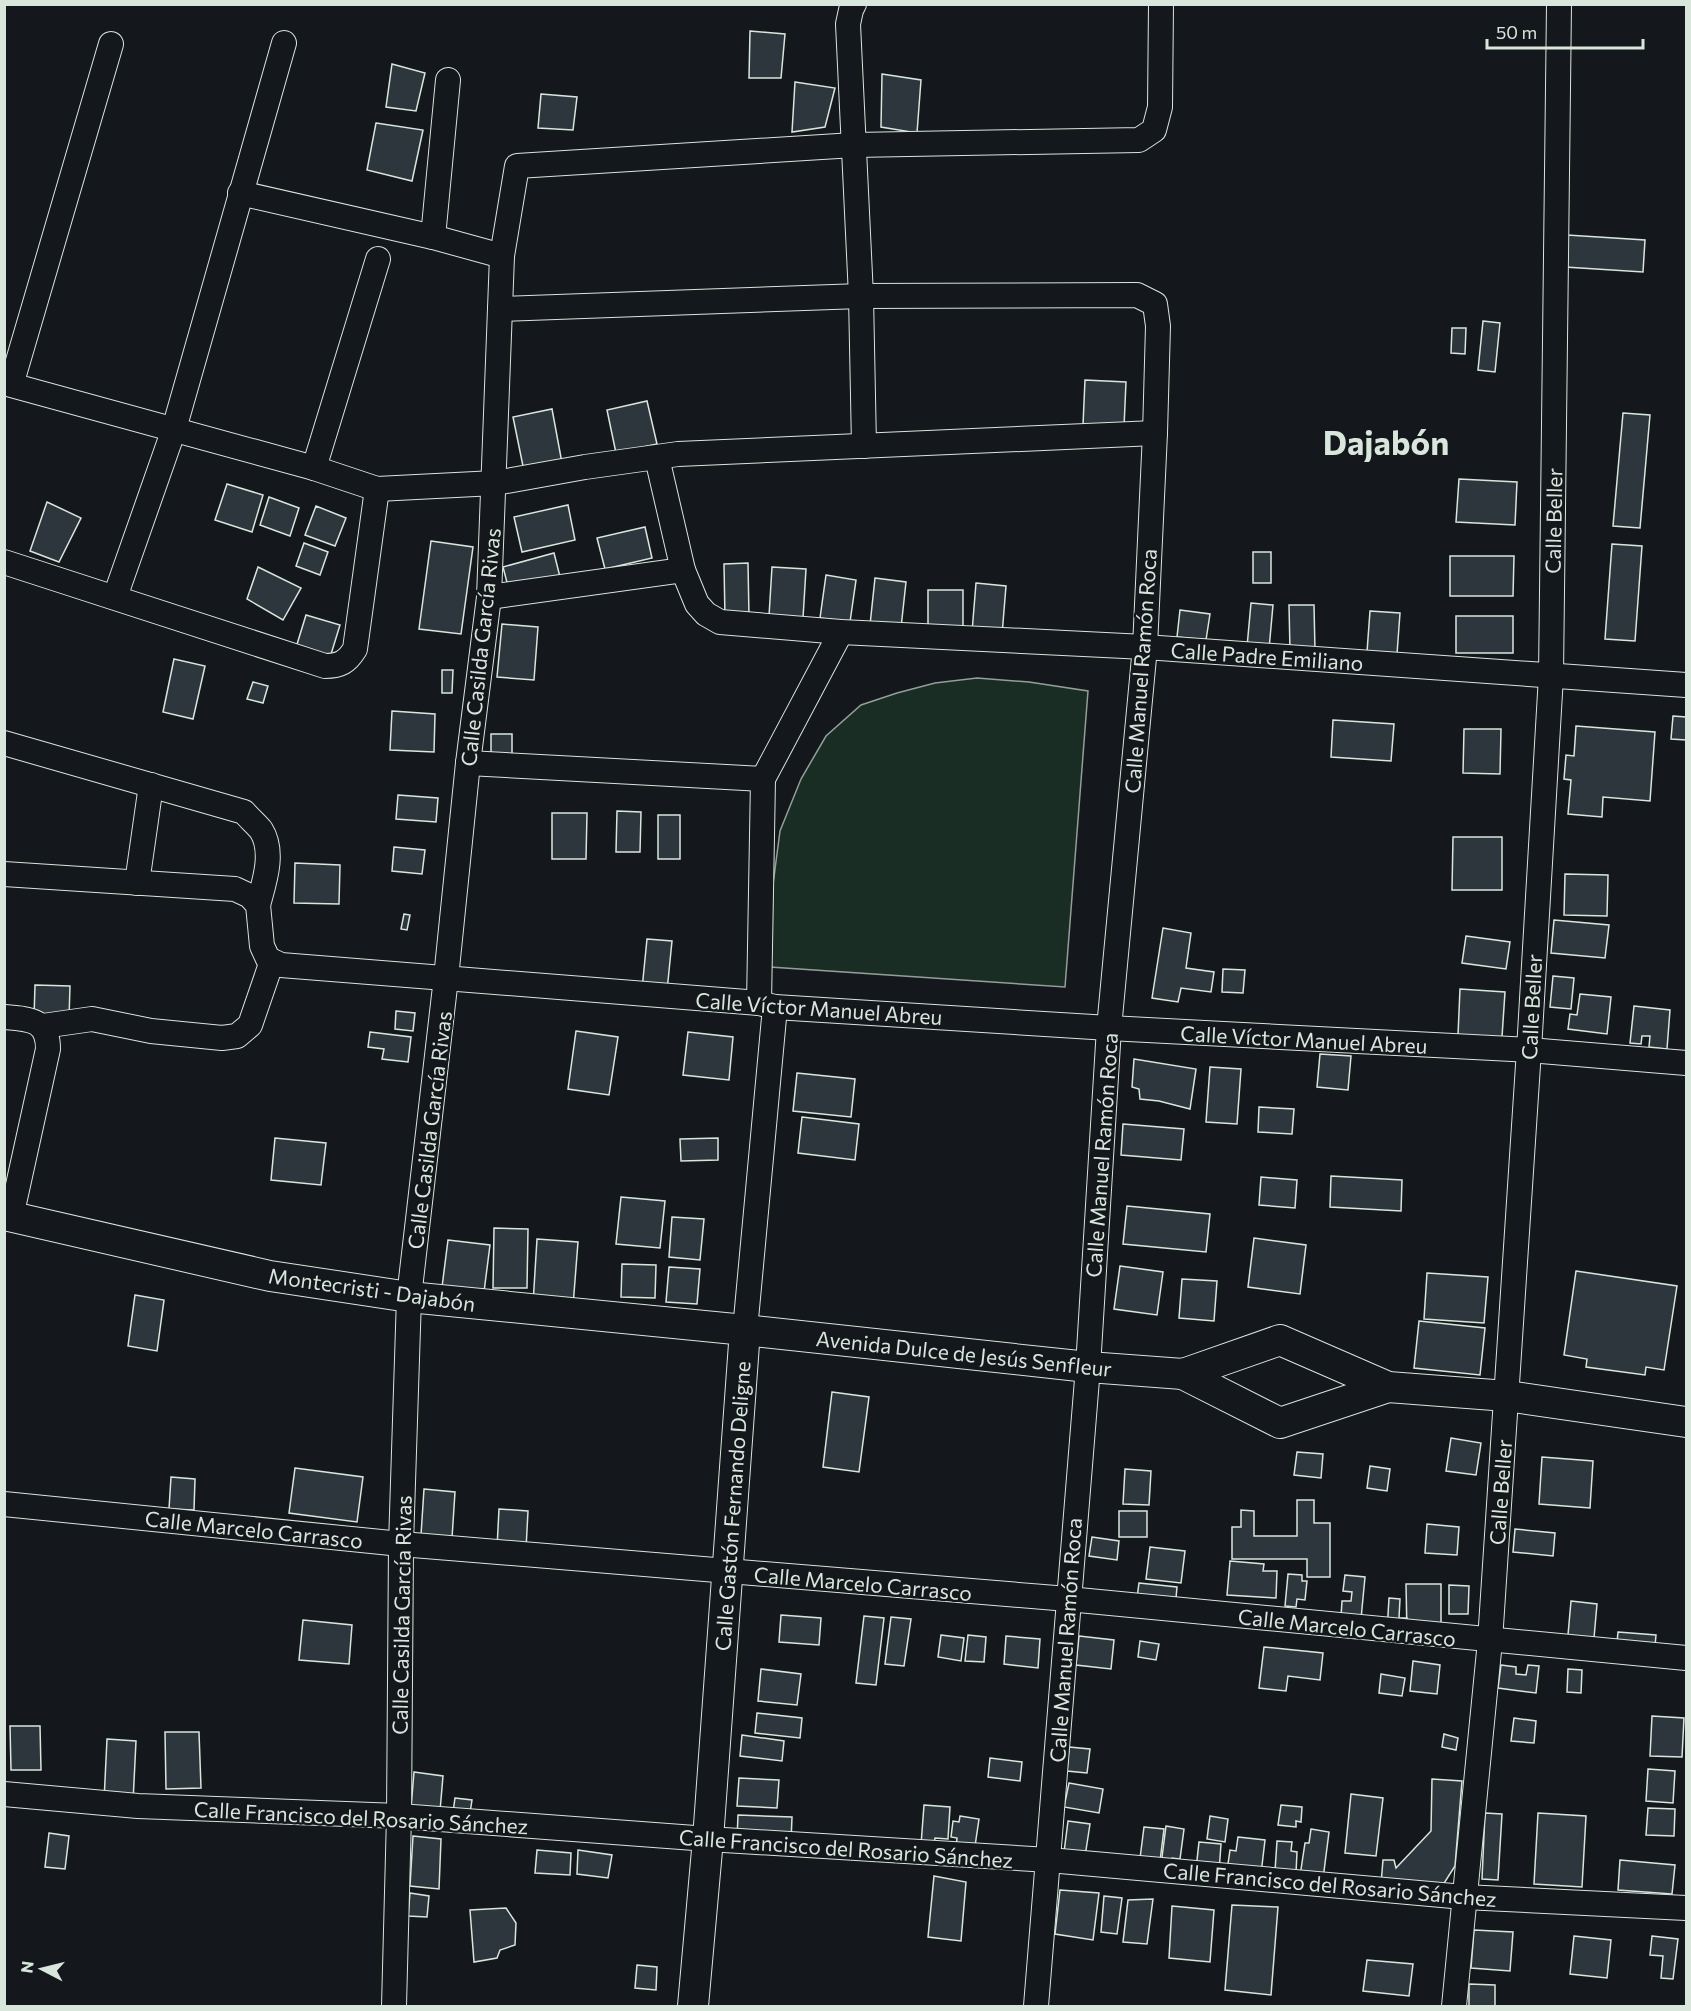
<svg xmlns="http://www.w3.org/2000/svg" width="1691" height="2011" font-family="Commissioner,sans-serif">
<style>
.green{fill:#1a2d24;stroke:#939e99;stroke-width:1.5}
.building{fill:#2c363c;stroke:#d8e6dc;stroke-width:1.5}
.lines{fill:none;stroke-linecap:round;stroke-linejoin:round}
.minor-casing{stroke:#d8e6dc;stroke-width:26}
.major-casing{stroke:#d8e6dc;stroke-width:32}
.minor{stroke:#14181c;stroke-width:24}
.major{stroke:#14181c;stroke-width:30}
.labels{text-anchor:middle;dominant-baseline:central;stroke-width:4.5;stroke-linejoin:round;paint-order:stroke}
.street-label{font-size:21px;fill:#d8e6dc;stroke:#14181c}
.town-label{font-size:33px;font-weight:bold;fill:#d8e6dc;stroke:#14181c}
</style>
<rect width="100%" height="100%" fill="#14181c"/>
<path class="green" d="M977 678 1029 682 1088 691 1065 987 770 967 772 892 780 831 801 779 826 736 861 705 897 693 935 683Z"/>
<g class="building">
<path d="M750 31 785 34 781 78H749Z"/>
<path d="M392 64 425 73 416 111 386 107Z"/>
<path d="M882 74 921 80 917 133 881 127Z"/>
<path d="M795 82 835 88 825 127 792 132Z"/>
<path d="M541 94 577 97 573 130 538 128Z"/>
<path d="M376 123 423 130 412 181 367 170Z"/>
<path d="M1567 235 1645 240 1643 272 1565 267Z"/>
<path d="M1483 321 1500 323 1495 372 1478 370Z"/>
<path d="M1452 328H1466L1465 354 1451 353Z"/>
<path d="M1085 380 1126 382 1124 427 1083 425Z"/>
<path d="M647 401 657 444 616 453 607 410Z"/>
<path d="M552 409 562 463 524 471 513 417Z"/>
<path d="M1623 413 1650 415 1640 528 1613 526Z"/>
<path d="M1459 479 1517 482 1515 525 1456 522Z"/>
<path d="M227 484 263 495 252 532 215 520Z"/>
<path d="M269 497 299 508 290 536 260 525Z"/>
<path d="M47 502 81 518 59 562 30 551Z"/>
<path d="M568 505 575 540 522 552 514 517Z"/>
<path d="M316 506 346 518 335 546 305 535Z"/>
<path d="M645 527 652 558 605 569 597 538Z"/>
<path d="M431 541 473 547 461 634 419 629Z"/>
<path d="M304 543 328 552 320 575 296 566Z"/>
<path d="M1612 544 1642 546 1635 641 1605 639Z"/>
<rect x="1253" y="552" width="18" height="31"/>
<path d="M554 553 562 585 511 598 503 567Z"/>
<path d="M1450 556H1514L1513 596H1450Z"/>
<path d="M748 563 749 617 725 618 724 564Z"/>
<path d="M258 567 301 588 283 620 247 599Z"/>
<path d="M772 567 806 569 803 618 769 616Z"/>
<path d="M826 575 856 580 850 622 820 618Z"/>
<path d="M875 578 906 582 901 628 870 625Z"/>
<path d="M976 583 1006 586 1002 635 972 632Z"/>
<rect x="928" y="590" width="35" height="44"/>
<path d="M1251 603 1273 605 1269 649 1247 647Z"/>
<path d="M1289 605H1314L1315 651H1290Z"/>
<path d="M1180 610 1210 614 1206 640 1177 637Z"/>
<path d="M1370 611 1400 613 1397 654 1367 652Z"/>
<path d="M306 615 340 625 328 664 294 654Z"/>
<rect x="1456" y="616" width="57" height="37"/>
<path d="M502 624 538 627 534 680 497 677Z"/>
<path d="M174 659 205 666 193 719 163 712Z"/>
<path d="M442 670H453L452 693H442Z"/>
<path d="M253 682 268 686 263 703 247 699Z"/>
<path d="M392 711 435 714 434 752 390 750Z"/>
<path d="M1673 716 1686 717V740L1671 739Z"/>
<path d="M1333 720 1394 724 1391 761 1331 757Z"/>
<path d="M1576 726 1655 732 1650 801 1603 797 1602 817 1568 814 1571 780 1564 779 1566 755 1574 756Z"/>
<path d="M1464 729H1501L1500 774 1463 773Z"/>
<rect x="491" y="734" width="21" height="28"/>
<path d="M398 795 438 798 436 822 396 819Z"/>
<path d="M617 811 641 812 640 852H616Z"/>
<path d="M552 813H587L586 859H552Z"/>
<rect x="658" y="815" width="22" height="44"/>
<path d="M1453 837H1502V890H1452Z"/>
<path d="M394 847 425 850 422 874 392 871Z"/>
<path d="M295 863 340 865 339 904 294 903Z"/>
<path d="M1565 874 1608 875 1607 916 1564 915Z"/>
<path d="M404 914 410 915 407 930 401 929Z"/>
<path d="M1554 920 1609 925 1605 958 1551 953Z"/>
<path d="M1163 928 1191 933 1186 968 1214 972 1211 992 1181 988 1178 1002 1152 998Z"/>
<path d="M1466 936 1510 942 1506 969 1462 963Z"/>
<path d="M647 939 672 941 667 991 642 989Z"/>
<path d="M1223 969 1245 970 1243 993 1222 992Z"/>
<path d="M1553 976 1574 978 1571 1009 1550 1007Z"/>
<path d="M35 985 70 986 69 1018 34 1017Z"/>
<path d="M1460 989 1505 992 1502 1037 1458 1035Z"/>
<path d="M1580 994 1611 997 1607 1034 1568 1029 1570 1014 1577 1015Z"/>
<path d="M1634 1006 1670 1010 1667 1049 1649 1047 1650 1036H1642L1641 1044 1630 1043Z"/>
<path d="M396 1011 415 1013 413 1031 395 1029Z"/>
<path d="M576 1031 618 1037 609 1095 568 1089Z"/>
<path d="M370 1032 411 1037 408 1062 382 1059 384 1049 368 1047Z"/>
<path d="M688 1032 733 1037 729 1080 683 1075Z"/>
<path d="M1320 1054 1351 1056 1348 1090 1317 1087Z"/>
<path d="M1134 1059 1196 1069 1190 1109 1159 1101 1140 1099 1139 1089 1132 1087Z"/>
<path d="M1210 1067 1241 1069 1237 1124 1206 1122Z"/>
<path d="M797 1073 855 1079 851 1117 793 1111Z"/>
<path d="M1259 1107 1294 1109 1292 1134 1258 1132Z"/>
<path d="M802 1117 859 1124 855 1160 798 1153Z"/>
<path d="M1123 1124 1184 1129 1181 1160 1121 1155Z"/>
<path d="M275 1138 326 1143 321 1185 271 1180Z"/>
<path d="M718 1138V1160L681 1161 680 1139Z"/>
<path d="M1331 1176 1402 1180 1401 1211 1330 1207Z"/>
<path d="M1261 1177 1297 1180 1295 1208 1259 1205Z"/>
<path d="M621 1197 665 1201 660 1248 616 1244Z"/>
<path d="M1127 1206 1210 1214 1206 1252 1123 1244Z"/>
<path d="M672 1217 704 1219 700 1260 669 1257Z"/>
<path d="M494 1228 528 1229 527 1288H493Z"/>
<path d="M1254 1238 1306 1245 1300 1294 1248 1287Z"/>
<path d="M537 1239 578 1242 573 1306 533 1304Z"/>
<path d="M448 1240 490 1245 484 1292 442 1287Z"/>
<path d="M622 1264 656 1265 655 1298 621 1297Z"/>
<path d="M1120 1266 1163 1272 1157 1315 1114 1309Z"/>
<path d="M669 1267 700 1269 697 1304 666 1302Z"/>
<path d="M1576 1271 1677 1286 1664 1370 1646 1367 1645 1375 1586 1367 1587 1359 1564 1355Z"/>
<path d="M1427 1273 1488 1277 1484 1323 1424 1319Z"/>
<path d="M1182 1279 1217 1281 1214 1321 1179 1318Z"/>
<path d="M135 1295 164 1300 157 1351 128 1346Z"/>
<path d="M1419 1321 1485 1328 1480 1375 1414 1368Z"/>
<path d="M832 1392 869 1397 859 1472 823 1467Z"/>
<path d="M1451 1438 1481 1443 1476 1475 1446 1471Z"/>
<path d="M1297 1452 1323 1454 1321 1478 1294 1475Z"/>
<path d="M1542 1457 1593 1461 1590 1508 1539 1504Z"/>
<path d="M1370 1466 1390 1469 1387 1491 1367 1488Z"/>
<path d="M295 1468 363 1477 357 1522 289 1513Z"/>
<path d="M1125 1469 1151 1471 1149 1505 1123 1504Z"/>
<path d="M171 1477 195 1479 194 1510 169 1509Z"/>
<path d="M424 1489 455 1492 452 1538 421 1535Z"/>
<path d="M1297 1500H1314V1523H1330V1577H1307V1559H1232V1527H1241V1510L1254 1511V1536H1297Z"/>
<path d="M499 1509 528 1511 526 1549 497 1548Z"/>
<rect x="1119" y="1511" width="28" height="26"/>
<path d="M1427 1524 1459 1527 1457 1555 1425 1553Z"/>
<path d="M1515 1529 1555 1533 1553 1556 1513 1552Z"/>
<path d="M1092 1537 1119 1541 1117 1560 1089 1556Z"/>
<path d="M1150 1547 1185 1551 1181 1583 1146 1579Z"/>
<path d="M1230 1561 1264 1564 1263 1571H1277L1276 1598 1227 1595Z"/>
<path d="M1288 1574 1302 1575V1581H1307L1305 1600 1297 1599 1296 1607 1285 1606Z"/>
<path d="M1345 1575 1365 1577 1361 1619 1341 1617 1342 1601H1351L1352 1592 1343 1591Z"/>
<path d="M1139 1583 1177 1587 1175 1609 1136 1605Z"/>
<path d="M1406 1584H1441V1633L1407 1634Z"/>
<path d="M1449 1585 1469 1586 1468 1614H1449Z"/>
<path d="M1389 1598 1400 1599 1399 1618H1407L1406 1633 1387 1632Z"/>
<path d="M1571 1601 1597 1604 1594 1638 1568 1635Z"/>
<path d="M781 1615 821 1618 819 1645 779 1642Z"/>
<path d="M864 1616 884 1618 876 1685 856 1683Z"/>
<path d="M891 1617 911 1619 904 1666 885 1664Z"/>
<path d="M303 1620 352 1625 349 1664 299 1660Z"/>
<path d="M1618 1632 1656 1635 1654 1657 1616 1653Z"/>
<path d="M941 1635 964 1638 961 1661 938 1657Z"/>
<path d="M968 1635 986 1637 984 1662 965 1661Z"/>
<path d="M1006 1636 1040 1639 1038 1668 1004 1664Z"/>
<path d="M1079 1636 1114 1640 1111 1669 1076 1665Z"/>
<path d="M1140 1641 1159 1644 1156 1660 1138 1657Z"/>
<path d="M1264 1647 1323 1653 1320 1680 1288 1676 1286 1691 1259 1688Z"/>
<path d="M1413 1661 1440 1665 1437 1694 1410 1691Z"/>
<path d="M1501 1665 1516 1667V1674L1526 1675 1528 1665 1539 1666 1536 1693 1498 1688Z"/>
<path d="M761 1669 801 1674 797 1705 758 1701Z"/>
<path d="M1568 1669 1582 1670 1581 1693 1567 1692Z"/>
<path d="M1381 1674 1405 1678 1402 1696 1379 1693Z"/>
<path d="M757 1713 802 1718 800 1738 755 1733Z"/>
<path d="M1652 1716 1684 1718 1682 1757 1650 1756Z"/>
<path d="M1514 1718 1536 1721 1534 1743 1511 1741Z"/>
<path d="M10 1726H40L41 1770H11Z"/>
<path d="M165 1732H199L201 1788 166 1789Z"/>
<path d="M1444 1734 1458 1738 1456 1750 1442 1747Z"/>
<path d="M742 1735 784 1741 782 1761 740 1756Z"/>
<path d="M107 1739 136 1741 133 1802 104 1801Z"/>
<path d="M1069 1747 1090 1749 1087 1773 1067 1771Z"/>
<path d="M990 1758 1022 1762 1020 1781 988 1777Z"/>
<path d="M1648 1769 1675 1771 1673 1803 1646 1801Z"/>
<path d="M414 1772 443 1776 440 1811 411 1808Z"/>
<path d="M739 1778 779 1780 777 1808 737 1806Z"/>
<path d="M1432 1779 1462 1781 1455 1866 1441 1888 1381 1884 1383 1860H1394L1396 1868 1431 1831Z"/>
<path d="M1069 1783 1103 1789 1099 1813 1064 1807Z"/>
<path d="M1351 1794 1383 1798 1376 1856 1345 1853Z"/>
<path d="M455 1798 472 1800 470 1813 453 1812Z"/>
<path d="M924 1805 950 1807 948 1839 935 1838 934 1845H921Z"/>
<path d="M1281 1805 1302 1807 1301 1822 1296 1821V1827L1278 1825Z"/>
<path d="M1648 1808 1675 1809 1674 1836 1646 1835Z"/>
<path d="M1485 1813 1502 1814 1498 1880 1482 1879Z"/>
<path d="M1538 1813 1586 1816 1582 1887 1534 1884Z"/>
<path d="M738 1815 792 1817 791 1842 737 1839Z"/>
<path d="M960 1816 979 1819 975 1846 956 1847 957 1838 951 1837 953 1821 959 1822Z"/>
<path d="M1210 1816 1228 1819 1225 1842 1207 1839Z"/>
<path d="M1068 1821 1090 1824 1084 1863 1063 1860Z"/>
<path d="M1166 1826 1184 1829 1180 1859 1172 1858 1171 1867 1161 1865Z"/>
<path d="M1144 1827 1164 1829 1159 1869 1139 1866Z"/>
<path d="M1311 1829 1329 1832 1323 1879 1300 1876 1305 1843H1309Z"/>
<path d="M49 1833 69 1836 65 1869 45 1867Z"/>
<path d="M413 1836 441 1839 439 1889 410 1886Z"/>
<path d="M1238 1837 1265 1840 1261 1874 1228 1864 1230 1850 1236 1851Z"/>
<path d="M1277 1841 1292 1842 1291 1851 1297 1852 1296 1873 1275 1871Z"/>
<path d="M1199 1842 1221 1844 1219 1872 1196 1869Z"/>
<path d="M537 1850 571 1853 570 1875 535 1873Z"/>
<path d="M578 1850 612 1855 608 1878 577 1874Z"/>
<path d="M1620 1860 1675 1865 1672 1894 1618 1890Z"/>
<path d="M934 1876 966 1882 961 1941 928 1937Z"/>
<path d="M1060 1890 1099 1893 1093 1940 1055 1934Z"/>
<path d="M410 1893 429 1896 427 1917 408 1916Z"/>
<path d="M1104 1896 1122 1898 1117 1934 1101 1932Z"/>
<path d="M1153 1899 1147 1944 1123 1942 1128 1900Z"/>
<path d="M1232 1905 1278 1907 1271 1995 1225 1990Z"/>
<path d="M1172 1906 1214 1910 1210 1962 1169 1958Z"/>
<path d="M506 1908 516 1923 515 1945 500 1950 497 1958 474 1962 470 1910Z"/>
<path d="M1474 1930 1513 1932 1510 1971 1471 1968Z"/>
<path d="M1574 1936 1611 1940 1607 1978 1570 1974Z"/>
<path d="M1652 1936 1678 1939 1673 1979 1661 1978 1663 1956 1650 1955Z"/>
<path d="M1367 1960 1413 1964 1409 1996 1363 1991Z"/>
<path d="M637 1965 657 1967 656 1990 635 1988Z"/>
<path d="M1469 1984 1495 1985V2006H1469Z"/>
</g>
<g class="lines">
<defs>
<g id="minor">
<path d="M854 4 851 10 848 24 861 296 864 446"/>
<path d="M111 44 11 385 314 468 377 489 495 483 585 467 678 454 1155 433"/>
<path d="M240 193 433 237 502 256"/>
<path d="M433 237 448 80"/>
<path d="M500 309 861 296 1137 295 1155 304 1158 326 1155 433 1145 647 1109 1028 1088 1367 1036 2006"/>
<path d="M657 458 683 570 697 604 706 614 720 622 841 632 1145 647 1686 685"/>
<path d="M314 468 378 259"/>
<path d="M4 562 325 666C340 666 347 662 355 649L377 489"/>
<path d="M115 597 174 429 284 43"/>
<path d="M489 597 683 570"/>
<path d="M4 743 244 812C249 818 256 824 261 830 275 852 264 883 258 905"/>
<path d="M468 763 763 779"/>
<path d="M4 874 235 889 250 896 258 905 262 946 268 959 281 965 759 1003 775 1007 1109 1028 1529 1050 1686 1063"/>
<path d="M137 883 151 785"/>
<path d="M759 1003 763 779 841 632"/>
<path d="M4 1017C29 1019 48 1019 48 1049L11 1217"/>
<path d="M43 1026 92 1019 151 1031 222 1038 237 1036 250 1025 272 961"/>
<path d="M745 1330 775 1007"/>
<path d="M4 1504 401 1544 1068 1599 1686 1658"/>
<path d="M4 1794 138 1806 399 1816 708 1839 1049 1860 1464 1897 1686 1908"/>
<path d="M394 2006 399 1816 401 1544 409 1297 446 978 468 763 489 597 502 256 517 166 854 145 1139 140 1154 130 1160 107 1161 4"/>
<path d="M1454 2006 1490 1641 1529 1050 1551 676 1559 4"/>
</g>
<g id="major">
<path d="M4 1215 270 1276 409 1297 745 1330 1088 1367 1183 1374 1280 1340 1388 1387 1507 1396 1686 1422"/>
<path d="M1183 1374 1280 1423 1388 1387"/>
<path d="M693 2006 708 1839 745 1330"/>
</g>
</defs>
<use href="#minor" class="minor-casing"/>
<use href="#major" class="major-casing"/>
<use href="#minor" class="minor"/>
<use href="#major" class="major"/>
</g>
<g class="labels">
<g class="street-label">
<text transform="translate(1553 521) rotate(-89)">Calle Beller</text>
<text transform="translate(480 647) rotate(-84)">Calle Casilda García Rivas</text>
<text transform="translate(1267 656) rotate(4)">Calle Padre Emiliano</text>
<text transform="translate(1140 671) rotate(-86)">Calle Manuel Ramón Roca</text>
<text transform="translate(1531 1007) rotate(-87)">Calle Beller</text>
<text transform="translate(819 1008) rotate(4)">Calle Víctor Manuel Abreu</text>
<text transform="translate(1304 1039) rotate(3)">Calle Víctor Manuel Abreu</text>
<text transform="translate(429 1130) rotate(-83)">Calle Casilda García Rivas</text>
<text transform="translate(1101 1155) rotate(-86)">Calle Manuel Ramón Roca</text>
<text transform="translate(372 1289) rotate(8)">Montecristi - Dajabón</text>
<text transform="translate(964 1353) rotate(6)">Avenida Dulce de Jesús Senfleur</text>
<text transform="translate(1500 1492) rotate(-86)">Calle Beller</text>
<text transform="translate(732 1506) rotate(-86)">Calle Gastón Fernando Deligne</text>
<text transform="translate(254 1529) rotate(6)">Calle Marcelo Carrasco</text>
<text transform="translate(863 1583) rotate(5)">Calle Marcelo Carrasco</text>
<text transform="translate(401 1615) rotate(-89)">Calle Casilda García Rivas</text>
<text transform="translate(1347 1627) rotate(6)">Calle Marcelo Carrasco</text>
<text transform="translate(1065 1640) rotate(-86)">Calle Manuel Ramón Roca</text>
<text transform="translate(361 1817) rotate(3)">Calle Francisco del Rosario Sánchez</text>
<text transform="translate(846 1848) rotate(4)">Calle Francisco del Rosario Sánchez</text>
<text transform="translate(1330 1884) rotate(5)">Calle Francisco del Rosario Sánchez</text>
</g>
<g class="town-label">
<text x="1386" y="441">Dajabón</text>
</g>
</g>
<rect width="1691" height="2011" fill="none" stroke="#d8e6dc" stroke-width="12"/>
<g transform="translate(42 1969) rotate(277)" stroke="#14181c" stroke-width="4.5" paint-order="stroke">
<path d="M0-4.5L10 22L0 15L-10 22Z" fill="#d8e6dc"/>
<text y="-9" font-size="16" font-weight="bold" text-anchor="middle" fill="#d8e6dc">N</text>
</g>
<path d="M1487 39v9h156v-9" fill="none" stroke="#d8e6dc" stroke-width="3"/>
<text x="1496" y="39" font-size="18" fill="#d8e6dc" stroke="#14181c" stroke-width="4.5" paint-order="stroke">50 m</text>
</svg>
